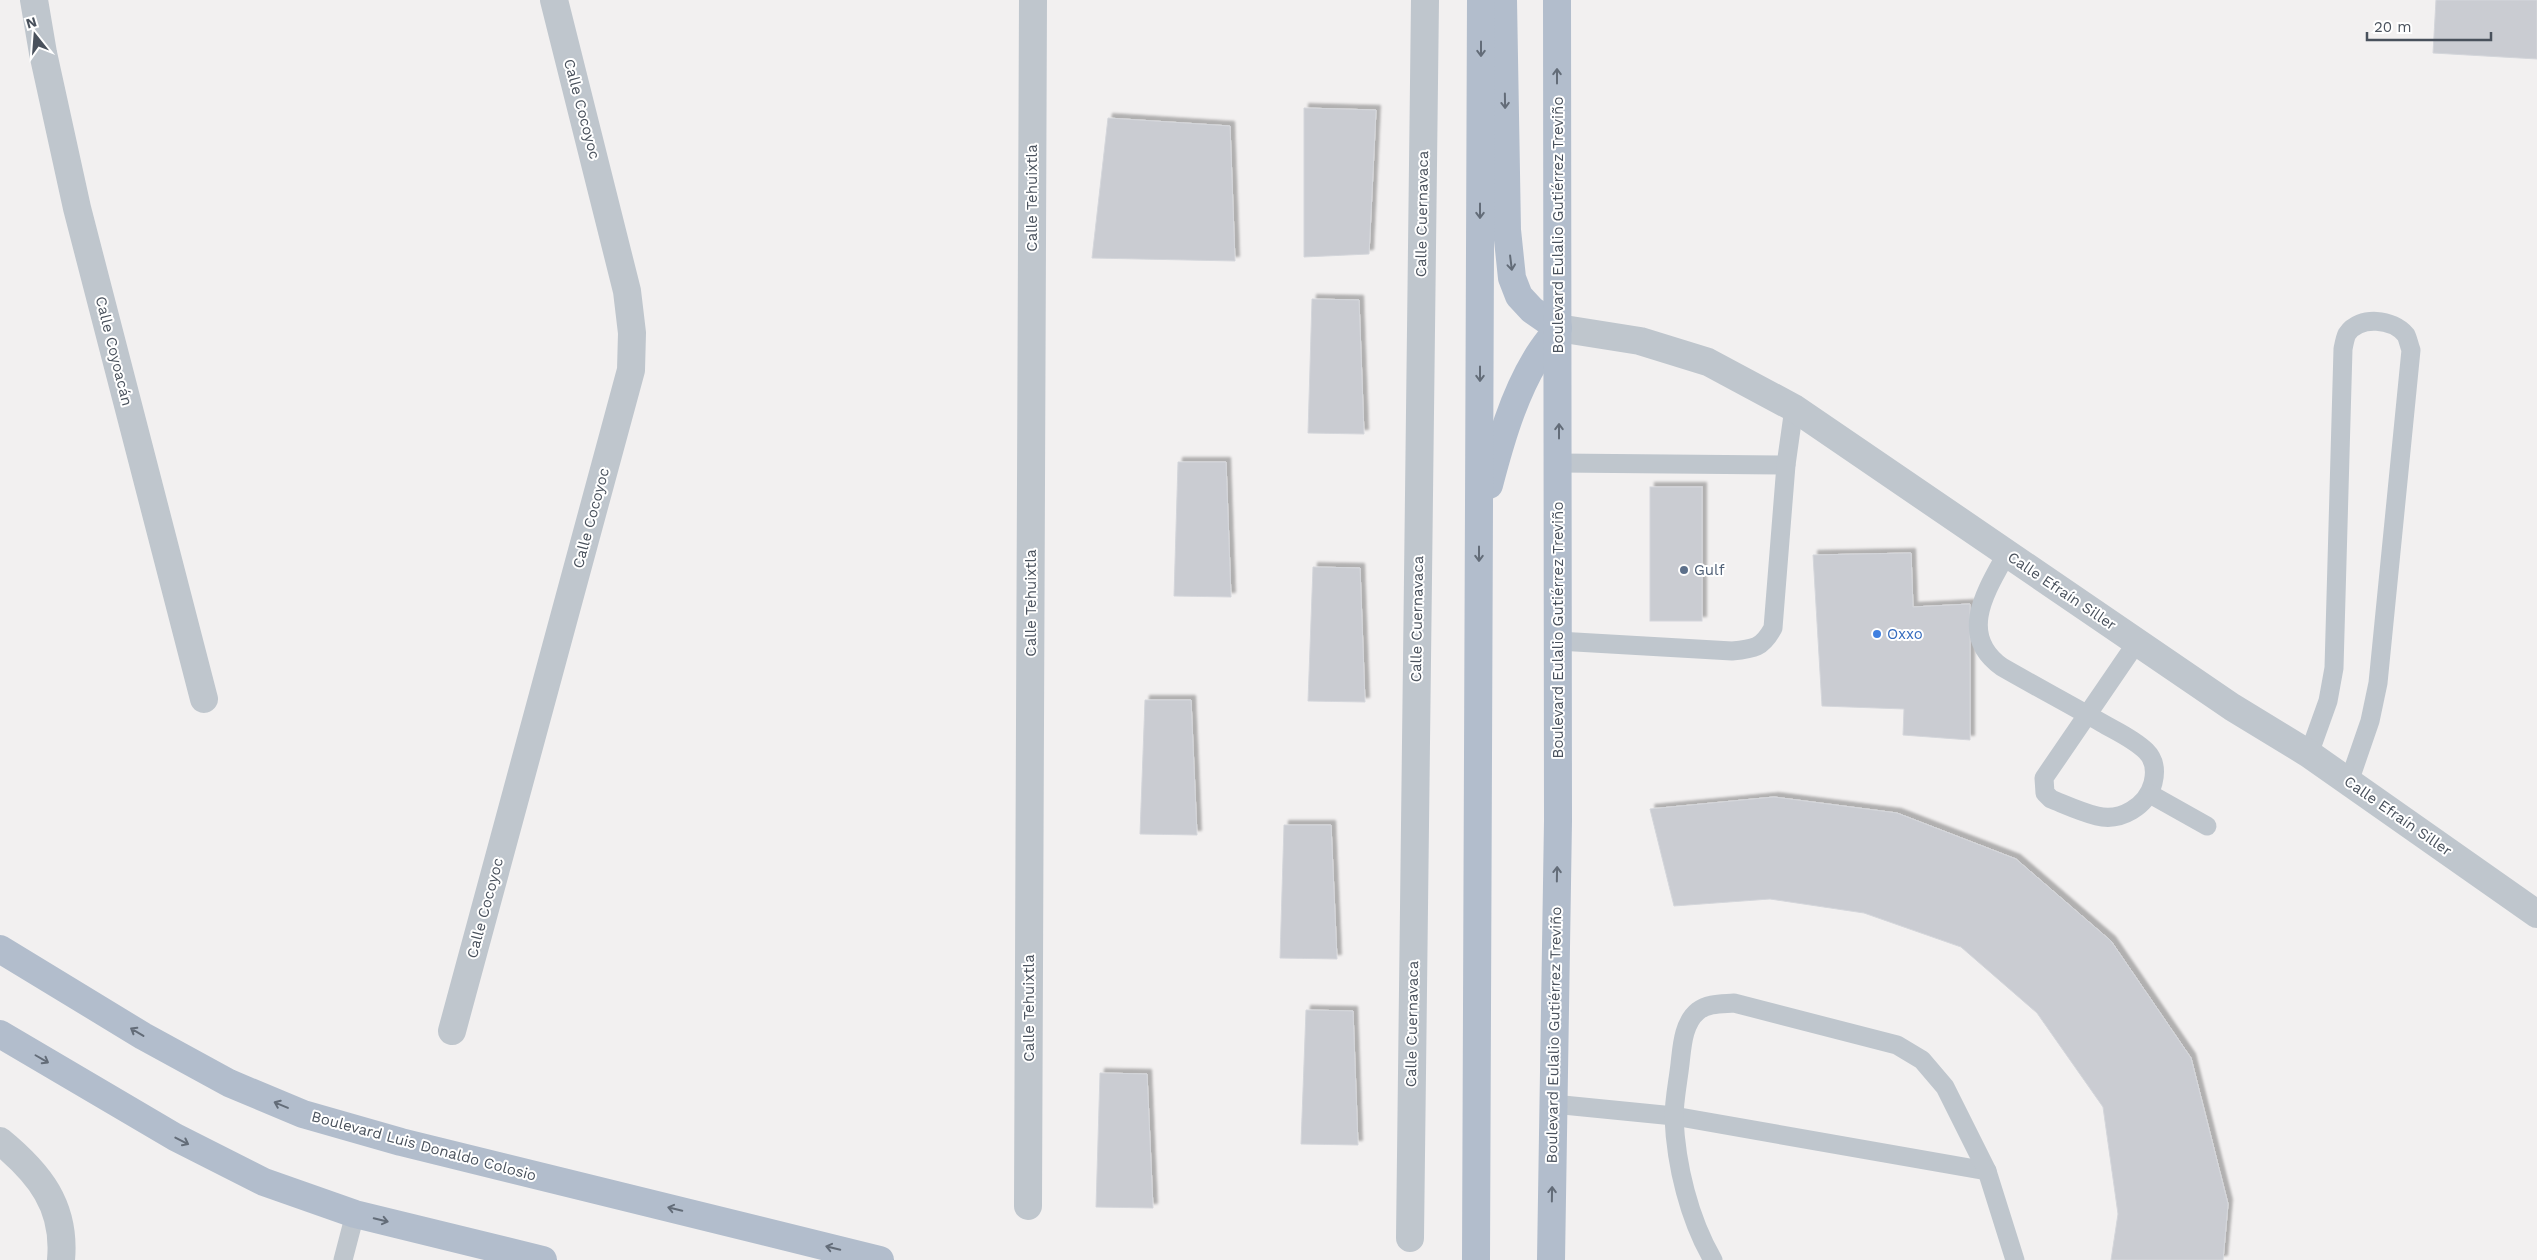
<svg xmlns="http://www.w3.org/2000/svg" width="2537" height="1260" font-family="'Work Sans',sans-serif">
<style>
.building{fill:#caccd2;stroke:#d4d6db;filter:url(#shadow)}
.lines{fill:none;stroke-linecap:round;stroke-linejoin:round}
.service{stroke:#bfc6cd;stroke-width:19}
.minor{stroke:#bfc6cd;stroke-width:28}
.tertiary{stroke:#bfc6cd;stroke-width:28}
.primary{stroke:#b2bdcc;stroke-width:28}
.oneway{stroke:#636c78}
.service-dot{fill:#5c6f8a;stroke:#fff;stroke-width:2}
.shop-dot{fill:#3f7fe0;stroke:#fff;stroke-width:2}
.labels{text-anchor:middle;dominant-baseline:central;stroke-width:4;stroke-linejoin:round;paint-order:stroke}
.street-label{font-size:15px;fill:#49515c;stroke:#fff}
.service-label{font-size:15px;fill:#4e5e75;stroke:#fff;text-anchor:start}
.shop-label{font-size:15px;fill:#366cbe;stroke:#fff;text-anchor:start}
</style>
<defs>
<filter id="shadow"><feDropShadow dx="4.5" dy="-4.5" stdDeviation="1" flood-color="#0004"/></filter>
</defs>
<rect width="100%" height="100%" fill="#f2f0f0"/>
<g class="building">
<path d="M2436 0H2537V59L2433 53Z"/>
<path d="M1304 108 1376 110 1369 254 1304 257Z"/>
<path d="M1108 118 1230 126 1235 261 1092 258Z"/>
<path d="M1312 299 1359 300 1364 434 1308 433Z"/>
<path d="M1178 462H1226L1231 597 1174 596Z"/>
<rect x="1650" y="487" width="52" height="134"/>
<path d="M1911 553 1913 607 1970 604V740L1903 735 1904 709 1822 706 1813 555Z"/>
<path d="M1313 567 1360 568 1365 702 1308 701Z"/>
<path d="M1145 700H1191L1197 835 1140 834Z"/>
<path d="M1774 797 1897 813 2016 859 2111 941 2191 1058 2228 1204 2223 1260H2111L2118 1214 2103 1107 2037 1013 1961 947 1864 913 1770 899 1674 906 1650 809Z"/>
<path d="M1284 825H1331L1337 959 1280 958Z"/>
<path d="M1306 1010 1353 1011 1358 1145 1301 1144Z"/>
<path d="M1100 1073 1147 1074 1153 1208 1096 1207Z"/>
</g>
<g class="lines">
<g class="service">
<path d="M1559 463 1786 465"/>
<path d="M2007 553C1986 591 1957 635 2002 667 2035 686 2069 704 2102 723 2116 731 2134 739 2146 751 2155 760 2156 771 2153 783 2147 806 2121 822 2097 816 2081 812 2066 805 2051 799L2045 793 2044 778 2137 642"/>
<path d="M1558 641 1732 651C1754 649 1762 648 1773 628L1786 465 1794 408"/>
<path d="M2309 754 2328 701 2334 668 2343 349C2344 344 2345 338 2347 334 2360 315 2393 319 2406 335 2408 339 2409 345 2411 350L2378 683 2370 721 2349 782"/>
<path d="M2150 794 2207 826"/>
<path d="M1553 1104 1674 1116 1987 1171"/>
<path d="M343 1260 355 1214"/>
<path d="M1713 1260C1689 1219 1676 1165 1674 1118 1674 1100 1678 1082 1680 1064 1682 1047 1683 1023 1698 1011 1708 1003 1722 1004 1734 1003L1897 1045 1922 1060 1945 1087 1987 1171 2015 1260"/>
</g>
<g class="minor">
<path d="M34 0 43 53 77 208 204 699"/>
<path d="M452 1031 631 370 632 333 627 291 554 0"/>
<path d="M0 1141C39 1173 66 1206 61 1260"/>
<path d="M1028 1206 1033 0"/>
<path d="M1410 1238 1425 0"/>
</g>
<path class="tertiary" d="M1558 328 1640 341 1708 362 1794 408 2232 707 2309 754 2537 914"/>
<g class="primary">
<path d="M1489 485C1500 443 1513 397 1536 359 1542 348 1551 338 1558 328L1532 310 1519 296 1512 278 1507 230 1503 0"/>
<path d="M0 949 143 1036 229 1083 303 1114 401 1142 880 1260"/>
<path d="M0 1034 175 1137 264 1182 355 1214 543 1260"/>
<path d="M1476 1260 1481 0"/>
<path d="M1551 1260 1558 821 1557 0"/>
</g>
</g>
<defs><path id="oneway-shaft" d="M-6 0H5M1.5-3L5.5 0L1.5 3" fill="none" stroke-width="1.6" stroke-linecap="round" stroke-linejoin="round" transform="scale(1.25)"/></defs>
<g class="oneway">
<use href="#oneway-shaft" transform="translate(1481 49) rotate(90)"/>
<use href="#oneway-shaft" transform="translate(1557 76) rotate(-90)"/>
<use href="#oneway-shaft" transform="translate(1505 101) rotate(89)"/>
<use href="#oneway-shaft" transform="translate(1480 211) rotate(90)"/>
<use href="#oneway-shaft" transform="translate(1511 263) rotate(83)"/>
<use href="#oneway-shaft" transform="translate(1480 374) rotate(90)"/>
<use href="#oneway-shaft" transform="translate(1559 431) rotate(-90)"/>
<use href="#oneway-shaft" transform="translate(1479 554) rotate(90)"/>
<use href="#oneway-shaft" transform="translate(1557 874) rotate(-89)"/>
<use href="#oneway-shaft" transform="translate(137 1032) rotate(-149)"/>
<use href="#oneway-shaft" transform="translate(42 1059) rotate(30)"/>
<use href="#oneway-shaft" transform="translate(281 1105) rotate(-157)"/>
<use href="#oneway-shaft" transform="translate(182 1141) rotate(27)"/>
<use href="#oneway-shaft" transform="translate(1552 1194) rotate(-89)"/>
<use href="#oneway-shaft" transform="translate(675 1209) rotate(-166)"/>
<use href="#oneway-shaft" transform="translate(381 1220) rotate(14)"/>
<use href="#oneway-shaft" transform="translate(833 1248) rotate(-166)"/>
</g>
<circle class="service-dot" cx="1684" cy="570" r="5"/>
<circle class="shop-dot" cx="1877" cy="634" r="5"/>
<g class="labels">
<g class="street-label">
<text transform="translate(582 109) rotate(75)">Calle Cocoyoc</text>
<text transform="translate(1032 198) rotate(-90)">Calle Tehuixtla</text>
<text transform="translate(1422 214) rotate(-89)">Calle Cuernavaca</text>
<text transform="translate(1558 225) rotate(-90)">Boulevard Eulalio Gutiérrez Treviño</text>
<text transform="translate(114 351) rotate(76)">Calle Coyoacán</text>
<text transform="translate(591 518) rotate(-75)">Calle Cocoyoc</text>
<text transform="translate(2062 591) rotate(34)">Calle Efraín Siller</text>
<text transform="translate(1031 603) rotate(-90)">Calle Tehuixtla</text>
<text transform="translate(1417 619) rotate(-89)">Calle Cuernavaca</text>
<text transform="translate(1558 630) rotate(-90)">Boulevard Eulalio Gutiérrez Treviño</text>
<text transform="translate(2398 816) rotate(35)">Calle Efraín Siller</text>
<text transform="translate(485 908) rotate(-75)">Calle Cocoyoc</text>
<text transform="translate(1029 1008) rotate(-90)">Calle Tehuixtla</text>
<text transform="translate(1412 1024) rotate(-89)">Calle Cuernavaca</text>
<text transform="translate(1554 1035) rotate(-89)">Boulevard Eulalio Gutiérrez Treviño</text>
<text transform="translate(424 1146) rotate(15)">Boulevard Luis Donaldo Colosio</text>
</g>
<g class="service-label">
<text x="1694" y="570">Gulf</text>
</g>
<g class="shop-label">
<text x="1887" y="634">Oxxo</text>
</g>
</g>
<g transform="translate(35 35) rotate(343)" stroke="#ffffff" stroke-width="4" paint-order="stroke">
<path d="M0-4L9 19L0 12L-9 19Z" fill="#49515c"/>
<text y="-8" font-size="14" font-weight="bold" text-anchor="middle" fill="#49515c">N</text>
</g>
<path d="M2367 32v8h124v-8" fill="none" stroke="#49515c" stroke-width="2.5"/>
<text x="2374" y="32" font-size="15" fill="#49515c" stroke="#ffffff" stroke-width="4" paint-order="stroke">20 m</text>
</svg>
